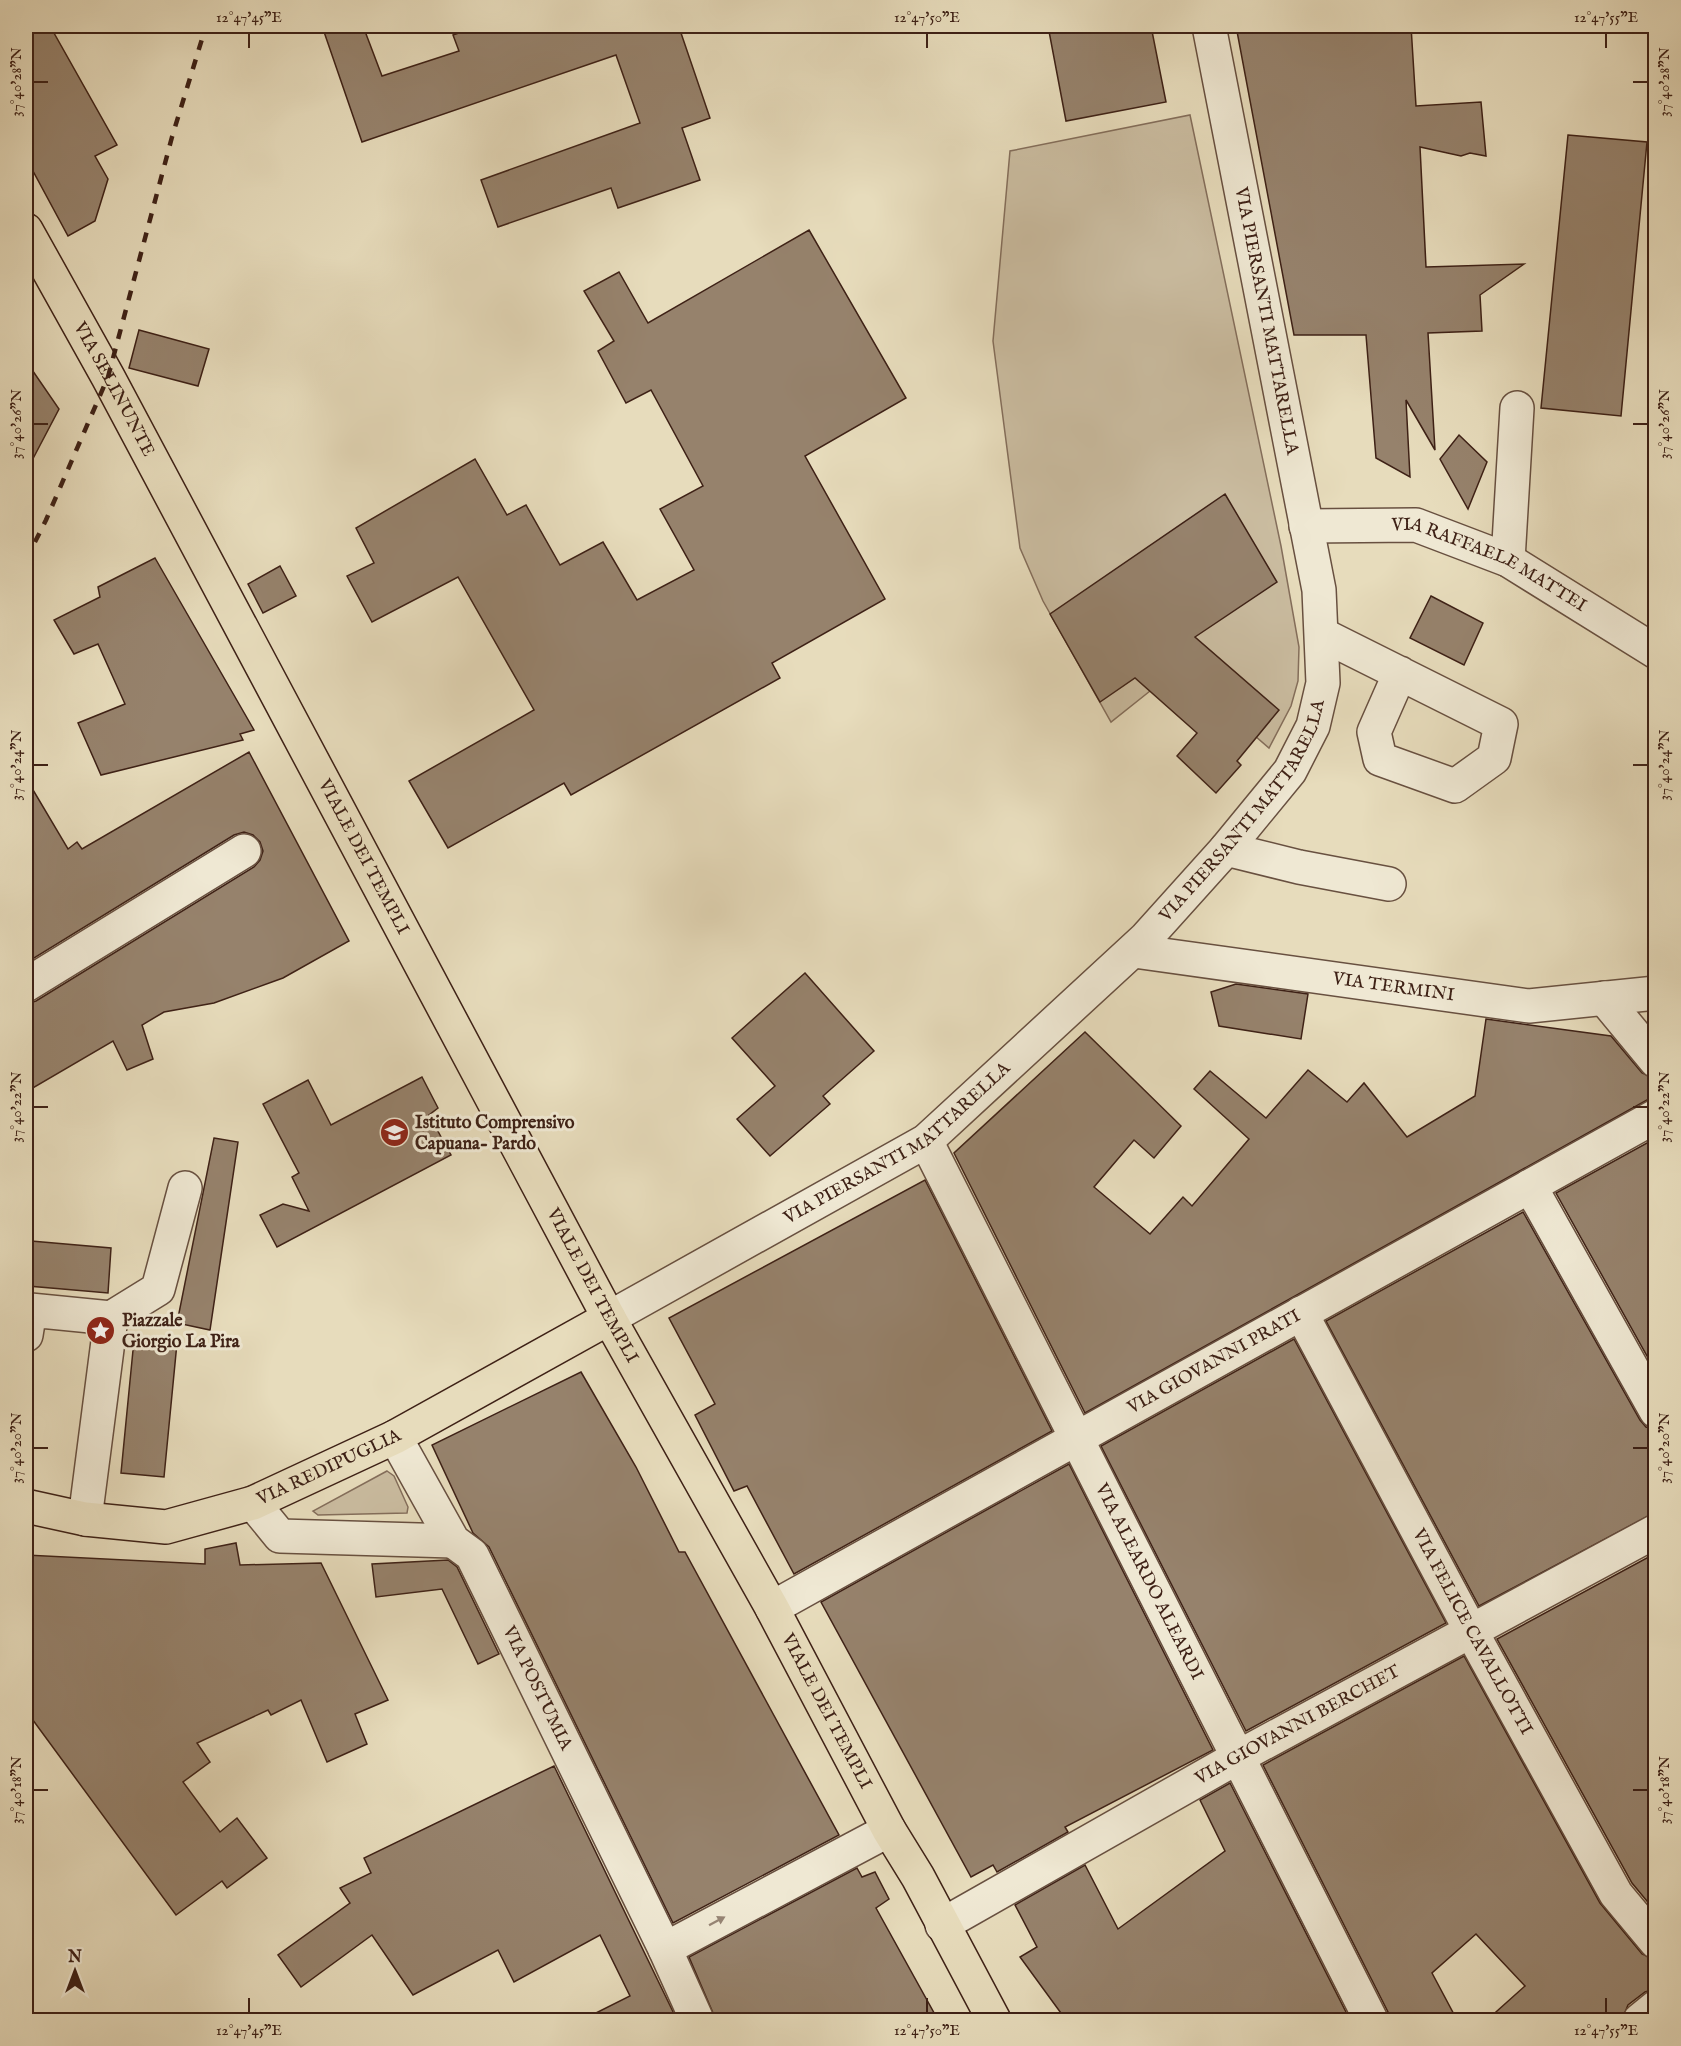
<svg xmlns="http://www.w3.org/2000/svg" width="1681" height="2046" font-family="'IM FELL English',serif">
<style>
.green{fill:#cabca0;stroke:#846e5b;stroke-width:1.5}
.building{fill:#96826c;stroke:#3e2116;stroke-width:1.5}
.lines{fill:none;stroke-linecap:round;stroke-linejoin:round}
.minor-casing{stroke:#685040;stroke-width:36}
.major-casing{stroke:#3e2116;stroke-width:36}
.minor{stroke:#efe8d3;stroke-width:33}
.major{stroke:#e7dcbc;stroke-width:33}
.rail{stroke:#3e2116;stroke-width:4.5;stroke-dasharray:10 10;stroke-linecap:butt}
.oneway{fill:#968474}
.ticks{fill:none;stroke:#3e2116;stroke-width:2}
.labels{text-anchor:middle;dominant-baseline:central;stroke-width:6;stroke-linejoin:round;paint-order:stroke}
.street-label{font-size:18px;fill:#3e2116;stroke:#efe8d3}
.poi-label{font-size:18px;font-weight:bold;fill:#3e2116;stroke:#efe8d3;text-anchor:start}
.neatline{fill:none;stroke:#3e2116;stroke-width:2}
.ticks-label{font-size:15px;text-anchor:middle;fill:#3e2116}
</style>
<rect width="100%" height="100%" fill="#e7dcbc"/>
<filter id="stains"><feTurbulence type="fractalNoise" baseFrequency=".00333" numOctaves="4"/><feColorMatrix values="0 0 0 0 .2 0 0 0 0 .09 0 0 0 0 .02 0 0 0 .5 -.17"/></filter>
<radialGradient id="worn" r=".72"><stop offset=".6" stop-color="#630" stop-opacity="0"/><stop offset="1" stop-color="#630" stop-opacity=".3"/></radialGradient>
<g class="green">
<path d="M1190 115 1281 546 1299 647 1298 681 1291 706 1269 748 1173 665 1150 691 1111 722 1043 601 1020 548 993 341 1010 151Z"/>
<path d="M387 1471 394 1476 408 1507 407 1513 318 1515 313 1511Z"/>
</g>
<g class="building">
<path d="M26 26H50L117 145 95 156 108 179 95 221 68 236 26 158Z"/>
<path d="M322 26H363L382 76 459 51 453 35 479 26H688L689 31 681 33 710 118 682 128 700 180 618 208 611 188 498 227 481 180 640 123 616 55 362 142Z"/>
<path d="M1048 26H1151L1166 102 1066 121Z"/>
<path d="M1236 26H1411L1416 106 1481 102 1486 156 1470 153 1461 156 1420 147 1426 267 1524 264 1480 295 1482 331 1428 333 1435 450 1406 400 1410 477 1376 458 1366 335H1294Z"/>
<path d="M1568 135 1647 142 1621 416 1541 408Z"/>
<path d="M809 230 906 398 805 456 885 599 772 663 780 678 571 795 564 783 448 848 409 781 534 710 458 577 372 622 347 576 374 563 356 528 475 459 507 515 526 505 560 565 603 542 637 600 694 570 660 509 703 486 651 390 626 403 598 351 614 341 584 291 619 272 648 323Z"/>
<path d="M139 330 209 349 198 386 129 368Z"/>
<path d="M26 361 59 409 26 472Z"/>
<path d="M1459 435 1487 462 1468 509 1440 459Z"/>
<path d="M1225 494 1277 582 1195 637 1279 710 1237 761 1241 765 1216 793 1177 756 1197 733 1135 678 1100 702 1050 614Z"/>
<path d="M155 558 254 730 240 734 243 740 101 775 78 723 125 704 98 644 74 654 54 620 100 597 98 587Z"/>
<path d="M280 566 296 596 263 613 248 584Z"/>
<path d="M1431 596 1483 623 1464 665 1410 638Z"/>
<path d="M249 752 349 941 283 978 214 1003 164 1012 142 1025 153 1059 127 1070 113 1041 26 1092V1004L36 1001 254 867 260 860 263 851 260 842 253 835 244 832 234 835 26 963V778L68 849 77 842 82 849Z"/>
<path d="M805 973 874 1051 823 1096 830 1104 770 1156 737 1119 775 1086 732 1038Z"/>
<path d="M1236 984 1308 994 1301 1039 1219 1026 1211 992Z"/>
<path d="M1486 1019 1611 1036 1642 1073 1656 1079V1097L1647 1100 1085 1413 954 1153 1085 1032 1181 1126 1154 1158 1134 1140 1094 1187 1150 1234 1183 1197 1192 1206 1249 1139 1194 1089 1210 1071 1266 1118 1308 1070 1347 1102 1364 1083 1407 1137 1475 1096Z"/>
<path d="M422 1077 438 1108 429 1115 451 1155 277 1247 260 1215 283 1204 309 1211 292 1177 299 1173 263 1104 308 1080 331 1125Z"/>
<path d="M214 1138 238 1142 210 1330 177 1323Z"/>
<path d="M1656 1138V1372L1556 1193Z"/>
<path d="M925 1180 1052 1431 794 1574 747 1486 734 1491 695 1415 715 1404 669 1318Z"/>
<path d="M1523 1212 1640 1420 1646 1427 1656 1430V1512L1479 1606 1326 1321Z"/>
<path d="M31 1241 111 1248 108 1293 28 1286Z"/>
<path d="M1294 1339 1446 1623 1246 1731 1101 1446Z"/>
<path d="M134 1340 177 1343 164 1477 121 1473Z"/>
<path d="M581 1372 636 1467 679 1552H685L839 1835 673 1923 489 1547 473 1533 432 1445Z"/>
<path d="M1069 1464 1213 1750 1065 1827 1068 1832 997 1872 993 1865 971 1877 821 1602Z"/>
<path d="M236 1543 240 1565 321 1563 388 1700 355 1714 367 1744 327 1762 301 1700 271 1715 268 1710 197 1743 210 1762 183 1782 220 1832 237 1818 267 1858 227 1888 222 1881 176 1915 27 1712 26 1555 205 1564V1549Z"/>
<path d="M1656 1553V1912L1632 1883 1497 1639Z"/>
<path d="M448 1560 457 1567 499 1654 478 1664 442 1589 376 1597 372 1564Z"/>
<path d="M1464 1656 1600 1903 1642 1954 1656 1960V1989L1645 1992 1628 2005 1622 2020H1487L1525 1986 1476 1934 1432 1973 1457 2020H1390L1388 2012 1263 1765Z"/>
<path d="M554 1766 677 2020H582L630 1996 600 1935 514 1982 498 1950 413 1995 372 1935 301 1987 278 1955 350 1903 340 1888 371 1873 364 1858Z"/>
<path d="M1230 1783 1350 2020H1066L1020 1957 1037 1947 1015 1905 1085 1865 1118 1929 1225 1851 1200 1800Z"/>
<path d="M857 1868 862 1877 875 1872 889 1899 876 1908 938 2020H716L689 1957Z"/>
</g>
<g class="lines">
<defs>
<g id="minor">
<path id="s1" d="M1306 526 1416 525 1508 560 1656 652"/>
<path d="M1508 560 1517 408"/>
<path d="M1323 635 1501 724 1494 758 1455 786 1380 759 1374 732 1400 673"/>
<path d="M1226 849 1299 867 1389 884"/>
<path id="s2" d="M1134 951 1529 1006 1656 993"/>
<path d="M26 985 244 851"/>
<path d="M1604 998 1656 1061"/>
<path id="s3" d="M926 1141 1371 2020"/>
<path d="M1530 1186 1656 1411"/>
<path id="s4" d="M1301 1313 1471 1631 1616 1894 1656 1942"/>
<path d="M111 1318 158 1289 185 1188"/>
<path id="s5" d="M609 1318 926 1141 1145 939 1226 849 1290 771 1313 726 1323 683 1319 590 1209 26"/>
<path d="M26 1335 30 1310 111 1318 85 1519"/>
<path id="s6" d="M395 1437 453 1541 472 1555 665 1949 697 2020"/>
<path d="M253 1503 280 1536 453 1541"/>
<path id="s7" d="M772 1608 1656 1116"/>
<path id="s8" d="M942 1925 1238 1757 1656 1531"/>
<path d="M665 1949 889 1830"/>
<path d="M1640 2020 1656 2007"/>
</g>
<g id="major">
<path id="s9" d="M26 230 108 377 609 1318 772 1608 889 1830 918 1877 994 2020"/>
<path id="s10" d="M26 1506 85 1519 166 1527 253 1503 395 1437 609 1318"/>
</g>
</defs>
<use href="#minor" class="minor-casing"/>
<use href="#major" class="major-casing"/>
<use href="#minor" class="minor"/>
<use href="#major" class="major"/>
<path class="rail" d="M26 560 46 520 108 377 172 137 206 26"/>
</g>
<defs><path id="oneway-solid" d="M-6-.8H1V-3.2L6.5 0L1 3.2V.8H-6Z" transform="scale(1.5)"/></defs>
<use class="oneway" href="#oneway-solid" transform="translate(717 1921) rotate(-28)"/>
<path class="ticks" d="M249 33V48M927 33V48M1606 33V48M33 82H48M1633 82H1648M33 424H48M1633 424H1648M33 765H48M1633 765H1648M33 1107H48M1633 1107H1648M33 1448H48M1633 1448H1648M33 1790H48M1633 1790H1648M249 1998V2013M927 1998V2013M1606 1998V2013"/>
<defs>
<symbol id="school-disc" viewBox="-11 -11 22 22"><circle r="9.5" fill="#8f2418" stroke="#efe8d3"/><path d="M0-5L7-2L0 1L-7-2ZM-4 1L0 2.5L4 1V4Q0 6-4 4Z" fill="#fff"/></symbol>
<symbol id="sight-disc" viewBox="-11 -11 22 22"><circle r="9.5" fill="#8f2418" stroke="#efe8d3"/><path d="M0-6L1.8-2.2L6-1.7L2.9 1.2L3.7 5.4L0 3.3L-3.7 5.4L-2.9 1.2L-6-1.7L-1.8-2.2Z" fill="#fff"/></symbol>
</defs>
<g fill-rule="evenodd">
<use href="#school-disc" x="378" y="1116" width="33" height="33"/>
<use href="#sight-disc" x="84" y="1314" width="33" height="33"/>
</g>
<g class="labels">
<g class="street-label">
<text transform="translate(1266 321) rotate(79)">VIA PIERSANTI MATTARELLA</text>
<text stroke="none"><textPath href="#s9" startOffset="182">VIA SELINUNTE</textPath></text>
<text stroke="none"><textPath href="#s1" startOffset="192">VIA RAFFAELE MATTEI</textPath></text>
<text stroke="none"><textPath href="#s5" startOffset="824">VIA PIERSANTI MATTARELLA</textPath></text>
<text stroke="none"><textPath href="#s9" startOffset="712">VIALE DEI TEMPLI</textPath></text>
<text stroke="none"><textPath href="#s2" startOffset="262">VIA TERMINI</textPath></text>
<text stroke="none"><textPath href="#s5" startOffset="338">VIA PIERSANTI MATTARELLA</textPath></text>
<text stroke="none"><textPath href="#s9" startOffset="1198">VIALE DEI TEMPLI</textPath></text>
<text stroke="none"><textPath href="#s7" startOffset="506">VIA GIOVANNI PRATI</textPath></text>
<text stroke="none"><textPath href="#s10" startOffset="316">VIA REDIPUGLIA</textPath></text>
<text stroke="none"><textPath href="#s3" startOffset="494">VIA ALEARDO ALEARDI</textPath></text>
<text stroke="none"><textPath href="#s4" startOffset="362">VIA FELICE CAVALLOTTI</textPath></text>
<text stroke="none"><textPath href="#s6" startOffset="291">VIA POSTUMIA</textPath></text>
<text stroke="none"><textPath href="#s9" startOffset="1684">VIALE DEI TEMPLI</textPath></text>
<text stroke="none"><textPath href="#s8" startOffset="408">VIA GIOVANNI BERCHET</textPath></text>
</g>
<g class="poi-label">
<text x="415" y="1123">Istituto Comprensivo<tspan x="415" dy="21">Capuana- Pardo</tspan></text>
<text x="122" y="1321">Piazzale<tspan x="122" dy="21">Giorgio La Pira</tspan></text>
</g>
</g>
<rect width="1681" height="2046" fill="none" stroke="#e7dcbc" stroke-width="66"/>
<g transform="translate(75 1971)" stroke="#efe8d3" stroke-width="4.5" paint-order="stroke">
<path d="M0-4.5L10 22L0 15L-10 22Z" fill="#3e2116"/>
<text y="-9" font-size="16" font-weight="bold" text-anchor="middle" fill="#3e2116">N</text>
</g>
<rect x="33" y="33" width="1615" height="1980" class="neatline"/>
<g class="ticks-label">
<text x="249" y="22">12°47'45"E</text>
<text x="927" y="22">12°47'50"E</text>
<text x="1606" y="22">12°47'55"E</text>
<text transform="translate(16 82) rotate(-90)" y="5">37°40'28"N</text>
<text transform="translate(1664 82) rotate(-90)" y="5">37°40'28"N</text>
<text transform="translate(16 424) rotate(-90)" y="5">37°40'26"N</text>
<text transform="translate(1664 424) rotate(-90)" y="5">37°40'26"N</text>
<text transform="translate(16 765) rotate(-90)" y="5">37°40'24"N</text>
<text transform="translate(1664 765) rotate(-90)" y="5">37°40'24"N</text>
<text transform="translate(16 1107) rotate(-90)" y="5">37°40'22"N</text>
<text transform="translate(1664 1107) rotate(-90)" y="5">37°40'22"N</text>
<text transform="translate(16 1448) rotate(-90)" y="5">37°40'20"N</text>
<text transform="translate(1664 1448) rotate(-90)" y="5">37°40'20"N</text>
<text transform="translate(16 1790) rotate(-90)" y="5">37°40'18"N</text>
<text transform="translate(1664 1790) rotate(-90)" y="5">37°40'18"N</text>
<text x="249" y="2035">12°47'45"E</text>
<text x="927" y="2035">12°47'50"E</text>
<text x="1606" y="2035">12°47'55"E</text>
</g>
<rect width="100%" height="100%" filter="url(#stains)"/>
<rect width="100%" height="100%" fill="url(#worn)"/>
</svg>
